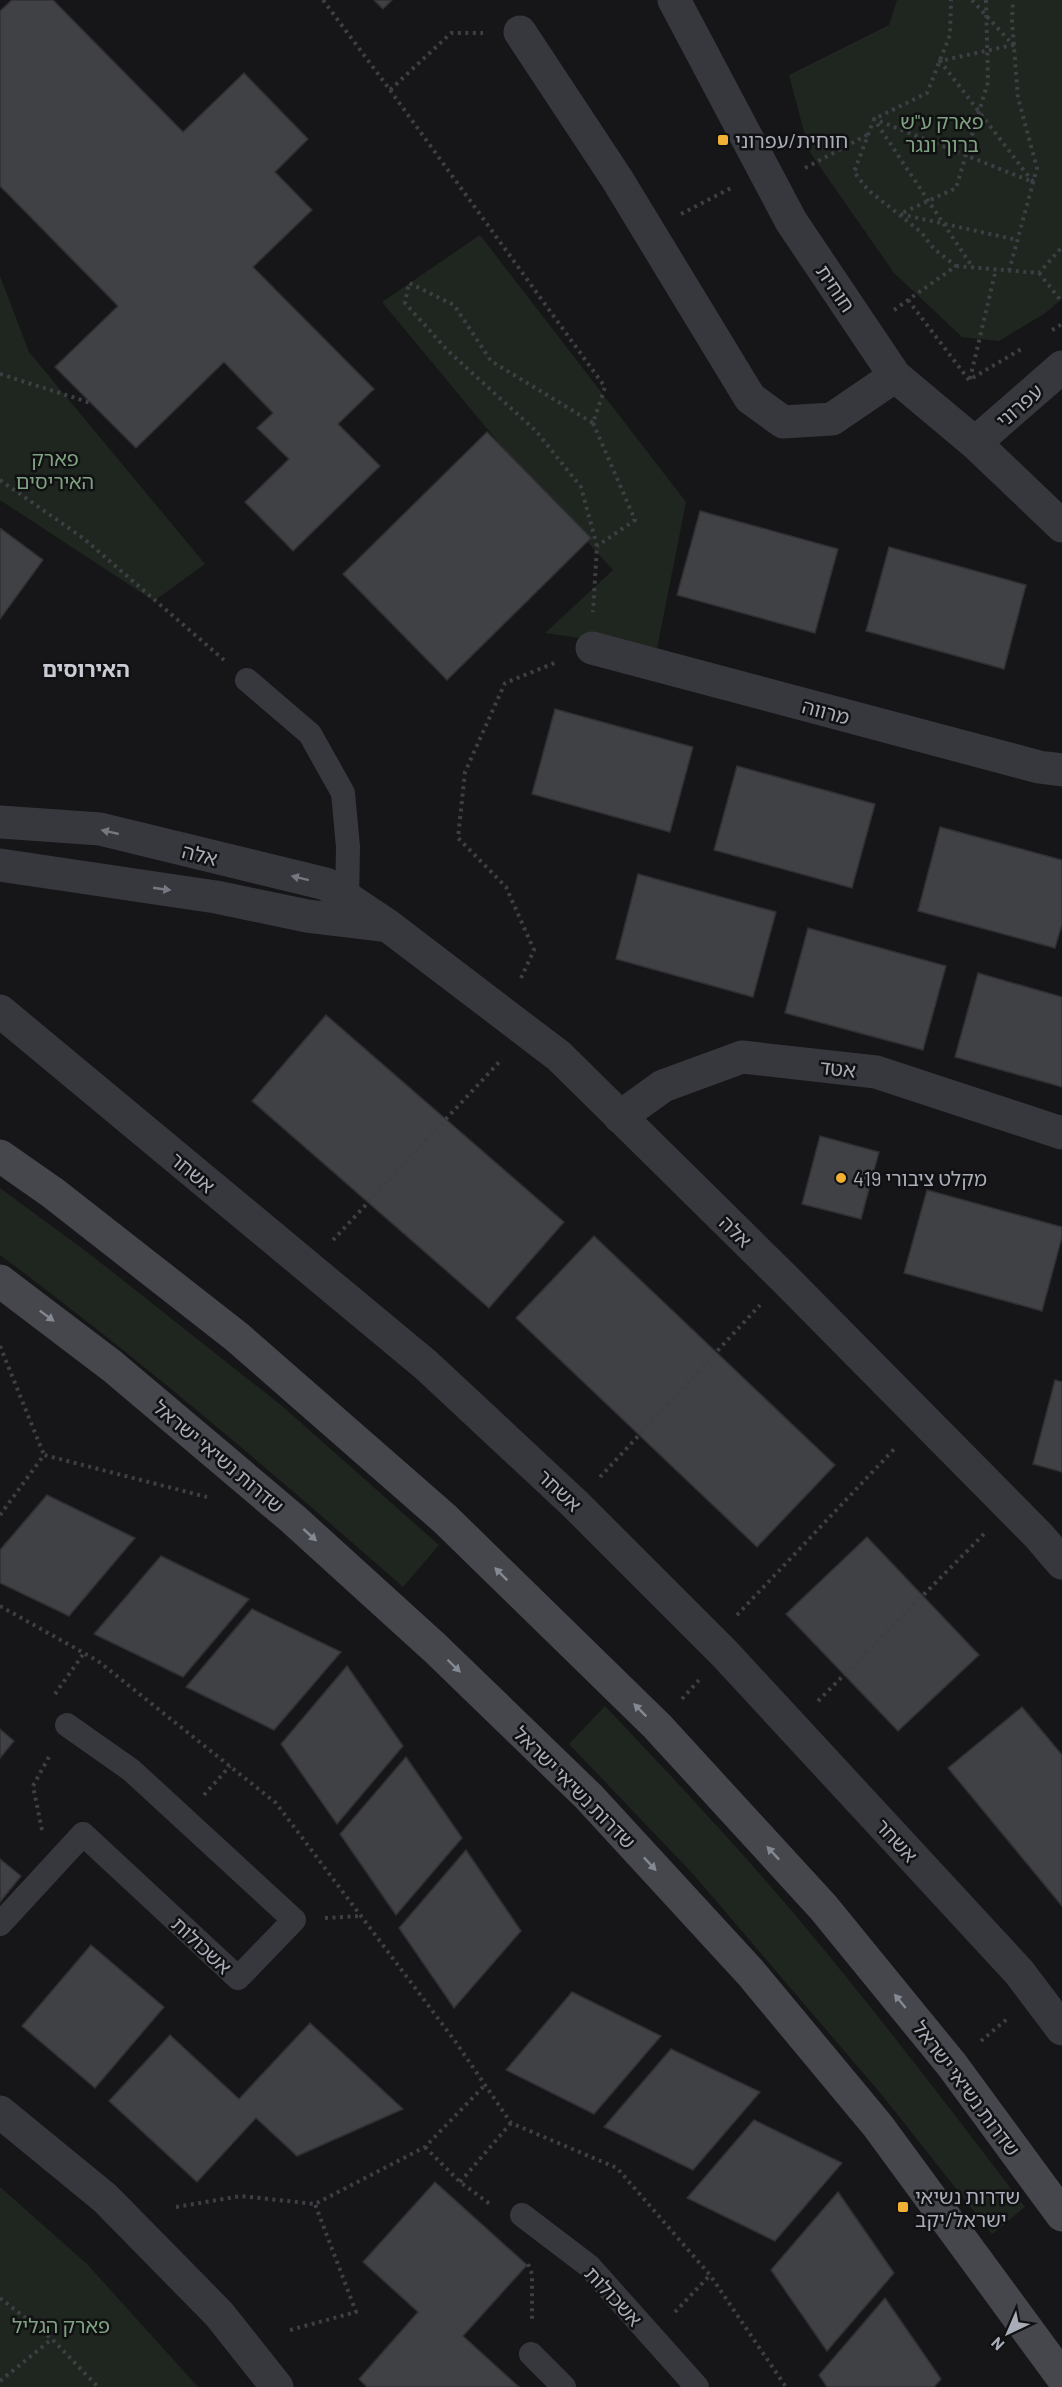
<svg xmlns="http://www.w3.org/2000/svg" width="1062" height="2387" font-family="Barlow,'Noto Sans Hebrew',sans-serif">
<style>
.green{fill:#1e261f}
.building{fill:#404145;stroke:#303034;stroke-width:1.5}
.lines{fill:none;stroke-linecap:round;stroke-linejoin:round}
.path{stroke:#3d3f44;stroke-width:4;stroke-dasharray:3 4.5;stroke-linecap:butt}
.service{stroke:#37383d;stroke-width:24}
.minor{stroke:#37383d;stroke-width:33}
.secondary{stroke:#45474d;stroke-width:33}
.oneway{fill:#757881}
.oneway2{fill:#858993}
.poi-dot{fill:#f2b134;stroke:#111113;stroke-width:2}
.labels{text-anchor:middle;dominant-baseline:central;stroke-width:5;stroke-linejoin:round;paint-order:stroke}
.park-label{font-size:20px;fill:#7fa381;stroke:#111113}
.poi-label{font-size:20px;fill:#a8adb8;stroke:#111113;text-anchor:start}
.street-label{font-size:20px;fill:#a8adb8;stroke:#111113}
.neighbourhood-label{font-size:21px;font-weight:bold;fill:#c9ccd4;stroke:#111113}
</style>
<rect width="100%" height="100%" fill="#161618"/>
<g class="green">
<path d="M897 0H1062V299L1044 314 999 341 962 337 894 273 809 151 789 75 889 25Z"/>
<path d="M480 235 686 502 657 649 545 633 613 570 508 454 382 302Z"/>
<path d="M0 276 29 352 205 564 154 601 0 500Z"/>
<path d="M0 1188 91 1255 282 1406 439 1545 403 1587C272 1472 140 1359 0 1255Z"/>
<path d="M605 1706C679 1784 753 1863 821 1946 891 2031 958 2119 1025 2207L992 2234 882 2095 693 1874 569 1744Z"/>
<path d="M0 2187 87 2264 198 2387H0Z"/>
</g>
<g class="building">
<path d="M12 0H53L183 132 244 73 308 139 275 172 312 210 253 267 374 389 338 424 380 466 293 551 245 502 289 459 257 428 273 413 224 362 136 448 55 367 118 306 0 186V11Z"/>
<path d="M374 0H392L383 9Z"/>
<path d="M487 432 591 538 447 680 343 574Z"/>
<path d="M700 511 838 549 815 633 677 595Z"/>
<path d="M0 528 43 560 0 619Z"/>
<path d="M889 547 1026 585 1004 669 866 631Z"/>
<path d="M555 709 693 747 670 832 532 794Z"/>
<path d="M737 766 875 804 852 888 714 850Z"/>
<path d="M940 827 1062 860V924L1055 948 918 911Z"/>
<path d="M638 874 776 912 753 997 616 959Z"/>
<path d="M808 928 946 966 923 1050 785 1013Z"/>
<path d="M978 973 1062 997V1087L955 1057Z"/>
<path d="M326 1015 564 1222 489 1308 252 1101Z"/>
<path d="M820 1136 879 1152 861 1219 802 1204Z"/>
<path d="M927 1190 1062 1227V1237L1042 1311 904 1273Z"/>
<path d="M594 1236 835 1465 757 1547 516 1318Z"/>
<path d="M1055 1380 1062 1382V1472L1033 1464Z"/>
<path d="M47 1495 135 1538 69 1616 0 1583V1550Z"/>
<path d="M867 1537 979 1655 898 1731 786 1614Z"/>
<path d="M161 1556 249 1599 183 1677 94 1634Z"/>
<path d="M252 1609 341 1652 274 1730 186 1687Z"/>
<path d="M347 1666 403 1746 337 1824 281 1744Z"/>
<path d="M1022 1707 1062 1755V1906L948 1768Z"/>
<path d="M0 1729 14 1741 0 1758Z"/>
<path d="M406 1757 462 1838 396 1915 340 1834Z"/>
<path d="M466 1850 521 1931 454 2008 399 1928Z"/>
<path d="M0 1859 21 1876 0 1902Z"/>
<path d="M91 1945 164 2007 95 2088 22 2026Z"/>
<path d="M572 1992 661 2036 594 2114 506 2070Z"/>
<path d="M310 2023 403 2109 297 2156 256 2118 197 2182 109 2101 170 2035 239 2099Z"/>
<path d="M671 2049 760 2092 693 2170 604 2127Z"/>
<path d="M754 2120 842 2163 775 2241 687 2198Z"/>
<path d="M435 2182 527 2265 463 2336 519 2387H367L359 2379 418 2312 363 2262Z"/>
<path d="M838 2192 894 2273 827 2351 771 2270Z"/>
<path d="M885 2298 941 2379 934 2387H827L819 2375Z"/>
</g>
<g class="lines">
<g class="path">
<path d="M323 0 390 90 451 33H483"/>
<path d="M972 0 1013 45 940 61 1033 182 874 119 973 268"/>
<path d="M986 0 988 82 956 188 900 214 1017 240"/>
<path d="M390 90 605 387 593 423 491 361 454 305 409 283 405 303 448 351 536 431 581 487 597 546 593 612"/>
<path d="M805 168 867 135"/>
<path d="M681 214 733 187"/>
<path d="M956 266 1039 273 1062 247"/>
<path d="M1009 271 1037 168 1018 98 1012 21 1013 0"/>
<path d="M1039 273 1062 302"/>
<path d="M908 300 969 380 1023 348"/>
<path d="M894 310 956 266 934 249 921 232 868 190 854 172 874 119 927 93 950 35 951 0"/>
<path d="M1052 330 1062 324"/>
<path d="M0 374 91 403"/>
<path d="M970 379 996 269"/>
<path d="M593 423 635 520 597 546"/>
<path d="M0 480 83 538 224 660"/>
<path d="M521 978 534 950 506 887 458 838 465 772 505 683 557 662"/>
<path d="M333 1240 502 1059"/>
<path d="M0 1346 44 1455"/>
<path d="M600 1477 760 1305"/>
<path d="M0 1515 44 1455 207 1497"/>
<path d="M0 1606 98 1661 276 1803 455 2041 511 2123 617 2168 710 2275 786 2387"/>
<path d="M737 1615 897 1446"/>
<path d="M55 1694 84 1653"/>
<path d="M682 1699 699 1680"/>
<path d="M818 1701 984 1534"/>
<path d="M204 1795 230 1766"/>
<path d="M42 1830 33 1786 51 1753"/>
<path d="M325 1918 361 1916"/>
<path d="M981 2041 1007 2019"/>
<path d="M425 2147 460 2182 490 2204"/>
<path d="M460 2182 511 2123"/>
<path d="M176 2207 241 2196 315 2204 425 2147 485 2085"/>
<path d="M528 2264 532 2274V2321"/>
<path d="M0 2298 52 2339 98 2387"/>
<path d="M675 2312 710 2275"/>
<path d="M290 2330 356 2312 315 2204"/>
<path d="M0 2381 52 2339"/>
</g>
<g class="service">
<path d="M247 680 310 734 343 793 348 847 347 899"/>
<path d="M0 1924 83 1834 238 1978 294 1920 131 1770 67 1725"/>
<path d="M522 2215 589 2266 697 2387"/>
<path d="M531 2354 564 2387"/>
</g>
<g class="minor">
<path d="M674 0 791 221 895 376 975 443 1062 526"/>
<path d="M520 32 617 179 750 398 783 422 832 419 895 376"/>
<path d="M975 443 1062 367"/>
<path d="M592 648 1039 767 1062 770"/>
<path d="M0 822 100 829 326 884 387 925 559 1056 785 1279 1039 1536 1062 1563"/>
<path d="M0 865 216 897 307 916 382 925"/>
<path d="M0 1011 426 1365 575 1504 724 1653 1019 1972 1062 2029"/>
<path d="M620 1117 663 1086 742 1057 876 1072 1062 1133"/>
<path d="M0 2112 105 2198 219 2314 277 2387"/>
</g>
<g class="secondary">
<path d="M0 1156 53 1193 237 1337 445 1519 657 1726 823 1907 952 2065 1062 2215"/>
<path d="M0 1281 112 1366 293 1519 435 1648 589 1797 750 1972 878 2126 1062 2377"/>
</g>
</g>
<defs><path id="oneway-solid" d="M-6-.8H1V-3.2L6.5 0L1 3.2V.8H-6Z" transform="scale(1.5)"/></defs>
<g class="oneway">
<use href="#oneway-solid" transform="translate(110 832) rotate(-167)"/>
<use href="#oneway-solid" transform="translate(300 878) rotate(-166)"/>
<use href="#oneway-solid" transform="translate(162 889) rotate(8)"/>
</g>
<g class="oneway2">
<use href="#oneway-solid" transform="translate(47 1316) rotate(37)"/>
<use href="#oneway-solid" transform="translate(310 1535) rotate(42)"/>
<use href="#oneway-solid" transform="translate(501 1574) rotate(-135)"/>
<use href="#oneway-solid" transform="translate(454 1666) rotate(44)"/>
<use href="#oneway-solid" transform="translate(640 1710) rotate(-135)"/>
<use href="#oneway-solid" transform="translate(773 1853) rotate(-133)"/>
<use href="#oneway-solid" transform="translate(650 1864) rotate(47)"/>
<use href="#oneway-solid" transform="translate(900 2001) rotate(-129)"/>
</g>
<g class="poi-dot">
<rect x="717" y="134" width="12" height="12" rx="3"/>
<circle cx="841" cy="1178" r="6"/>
<rect x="897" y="2201" width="12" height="12" rx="3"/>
</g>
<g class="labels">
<g class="park-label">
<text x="942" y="121">פארק ע"ש<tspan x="942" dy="23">ברוך ונגר</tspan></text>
<text x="55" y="458">פארק<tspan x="55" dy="23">האיריסים</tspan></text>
<text x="61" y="2325">פארק הגליל</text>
</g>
<g class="poi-label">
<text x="735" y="140">חוחית/עפרוני</text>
<text x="853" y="1178">מקלט ציבורי 419</text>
<text x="915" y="2196">שדרות נשיאי<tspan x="915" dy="23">ישראל/יקב</tspan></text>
</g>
<g class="street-label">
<text transform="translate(836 288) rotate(56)">חוחית</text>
<text transform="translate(1019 405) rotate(-41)">עפרוני</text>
<text transform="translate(826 711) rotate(15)">מרווה</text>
<text transform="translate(200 854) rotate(14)">אלה</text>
<text transform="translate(838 1068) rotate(6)">אטד</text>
<text transform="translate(193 1172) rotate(40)">אשחר</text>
<text transform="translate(736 1231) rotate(44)">אלה</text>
<text transform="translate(219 1456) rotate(40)">שדרות נשיאי ישראל</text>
<text transform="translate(560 1490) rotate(43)">אשחר</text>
<text transform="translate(575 1787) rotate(45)">שדרות נשיאי ישראל</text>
<text transform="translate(897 1840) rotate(47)">אשחר</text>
<text transform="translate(202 1945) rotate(43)">אשכולות</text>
<text transform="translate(967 2088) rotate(53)">שדרות נשיאי ישראל</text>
<text transform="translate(614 2296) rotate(47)">אשכולות</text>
</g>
<g class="neighbourhood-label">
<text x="86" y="668">האירוסים</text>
</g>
</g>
<g transform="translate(1008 2333) rotate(224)" stroke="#111113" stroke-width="4.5" paint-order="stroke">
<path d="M0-4.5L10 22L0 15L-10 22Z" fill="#a8adb8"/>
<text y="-9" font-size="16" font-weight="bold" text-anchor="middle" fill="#a8adb8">N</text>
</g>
</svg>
